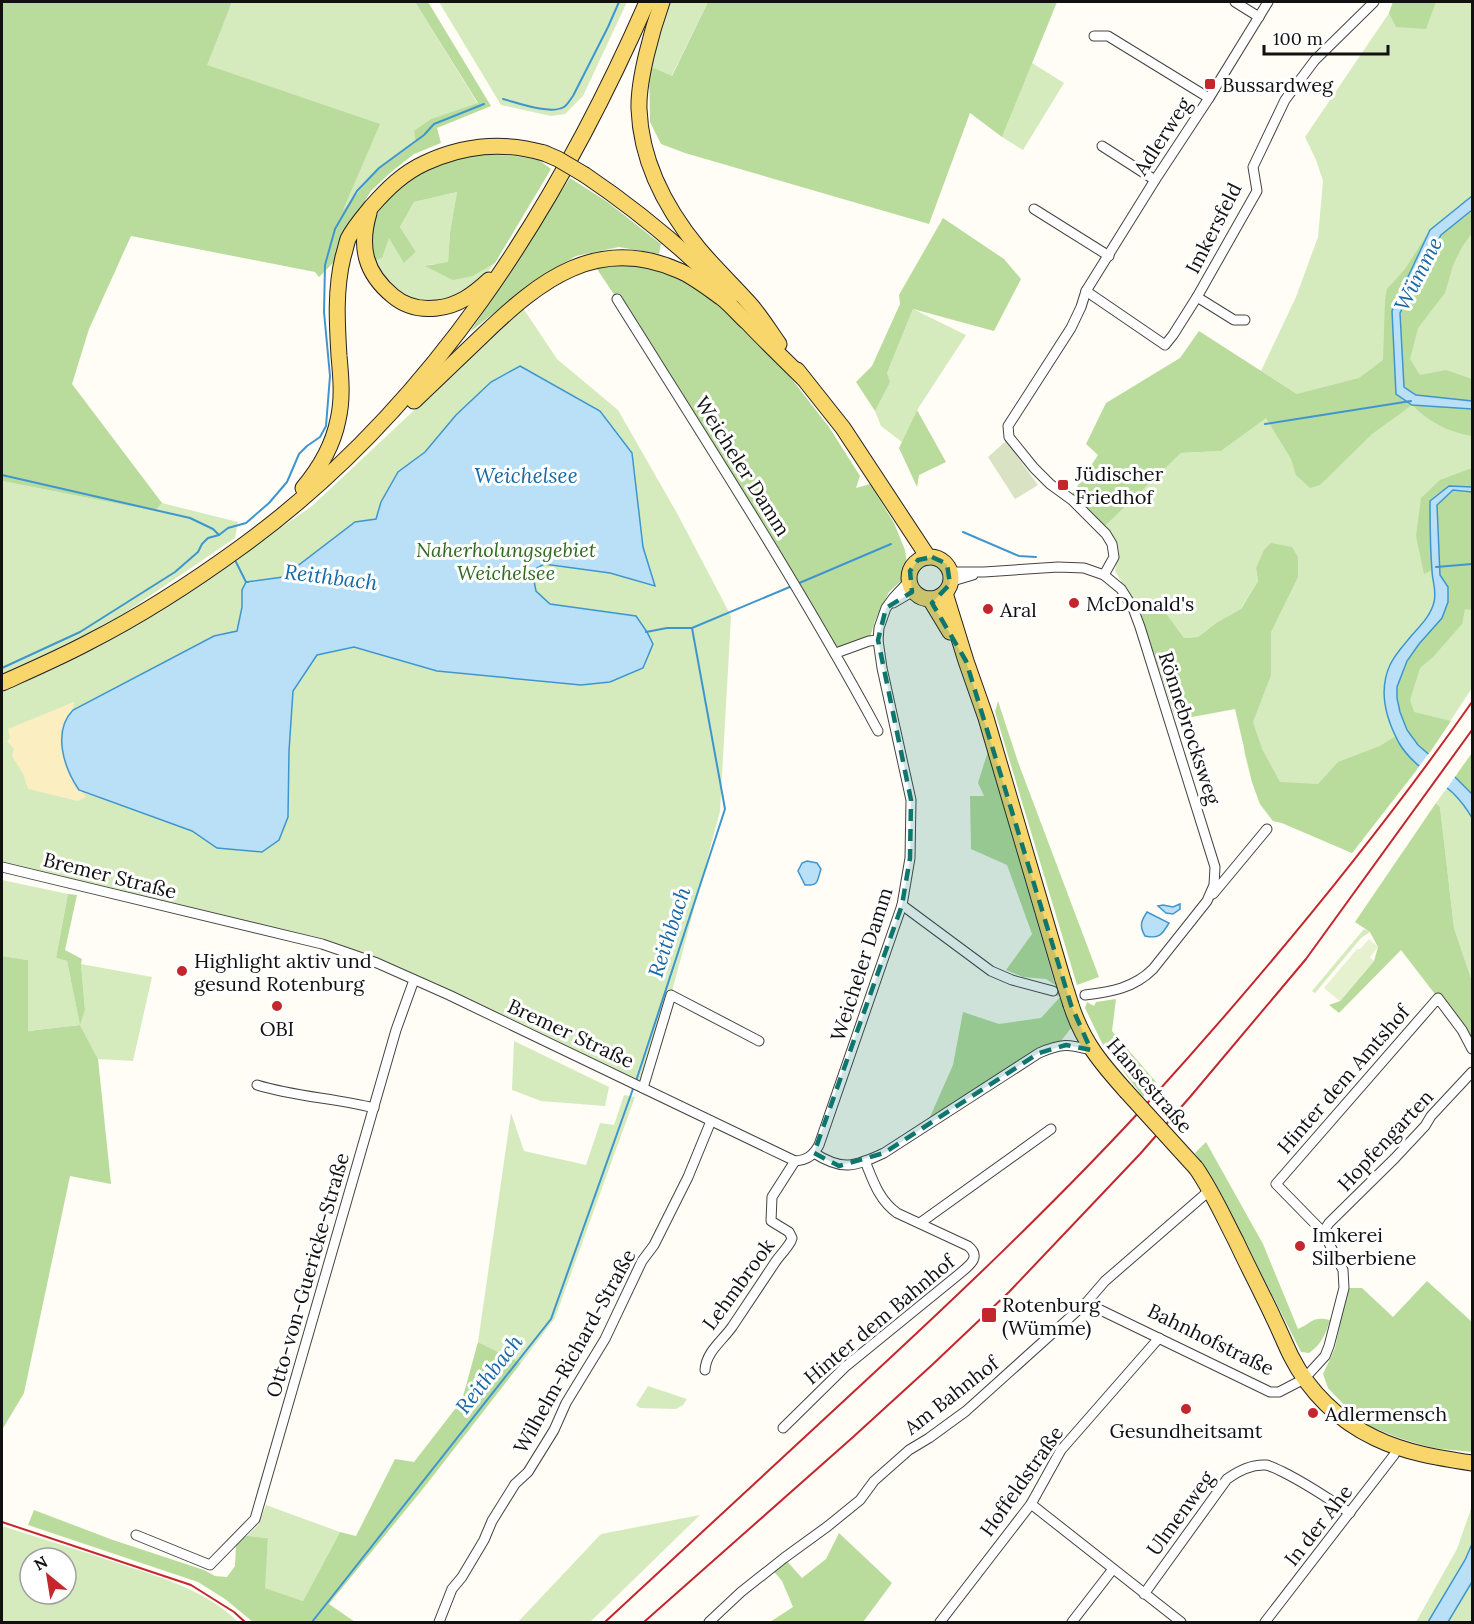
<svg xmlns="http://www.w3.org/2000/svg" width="1474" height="1624" font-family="Lora,serif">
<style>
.green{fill:#d5ebbd;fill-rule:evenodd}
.forest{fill:#b9dc9c}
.sand{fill:#fbeec1}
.cemetery{fill:#d9e3c4}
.pitch{fill:#e6f2cf}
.water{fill:#b9e0f7;stroke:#3f96cf;stroke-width:1.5}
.pier{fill:#fffdf5}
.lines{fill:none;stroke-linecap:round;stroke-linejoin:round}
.stream{stroke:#3f96cf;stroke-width:2}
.street-tunnel{stroke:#dbdad3;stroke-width:9;stroke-dasharray:9 4.5;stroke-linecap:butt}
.street-casing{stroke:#444;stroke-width:11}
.primary-casing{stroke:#222;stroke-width:17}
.street{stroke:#fff;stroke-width:9}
.primary{stroke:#f9d66b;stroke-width:15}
.rail{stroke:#c4262e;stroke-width:2}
.primary-bridge-casing{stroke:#222;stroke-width:17;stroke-linecap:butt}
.primary-bridge{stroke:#f9d66b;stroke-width:15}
.marked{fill:#0f766e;fill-opacity:0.2;stroke:#0f766e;stroke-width:4.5;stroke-dasharray:12 8;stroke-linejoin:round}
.poi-dot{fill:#c4262e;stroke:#fff;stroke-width:2}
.labels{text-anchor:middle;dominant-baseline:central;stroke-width:6;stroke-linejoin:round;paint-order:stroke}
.poi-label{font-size:20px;fill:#111;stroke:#fff;text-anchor:start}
.street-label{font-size:20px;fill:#111;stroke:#fff}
.park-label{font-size:20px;font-style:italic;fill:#2f6b1f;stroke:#fff}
.water-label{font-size:21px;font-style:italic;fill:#1768a6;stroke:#fff}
</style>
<rect width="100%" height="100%" fill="#fffdf5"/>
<g class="green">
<path d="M232 2H415L478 104 431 119 416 142 377 170 341 212 206 65Z"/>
<path d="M439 2H627L583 96 565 114 551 116 501 105Z"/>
<path d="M668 2H708L671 77 649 66Z"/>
<path d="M1393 2H1472V688L1428 755 1352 853 1282 823 1273 821 1260 804 1252 782 1244 752 1261 581 1256 568 1258 581 1240 610 1216 623 1198 637 1184 638 1163 609 1152 608 1141 614 1115 571 1119 552 1105 526 1181 453 1221 451 1297 394 1261 371 1296 297 1318 237 1323 181 1316 160 1305 137 1389 13Z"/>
<path d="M1032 63 1064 83 1023 150 1002 137Z"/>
<path d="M457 192 450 232 448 263 427 265 473 276 495 263C487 272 480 283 469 290 448 304 416 306 395 290 386 282 379 270 372 261L389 237 405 262 416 252 400 227 414 202Z"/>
<path d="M523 308 557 359 618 410 678 515 731 616 720 811 671 995 643 1088 449 995 322 944 2 867V689L172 603 312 506Z"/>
<path d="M913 309 966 335 917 410 902 442 881 426 875 411 889 382 887 373Z"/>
<path d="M2 481 155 511 162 503 238 522 235 538 123 614 68 645 2 676Z"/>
<path d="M1472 753V981L1454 928 1440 807 1436 803Z"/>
<path d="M2 880 68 894 56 958 67 961 80 1024 85 1010 81 964 152 977 133 1061 98 1059 80 1025 27 1031 28 960 2 956Z"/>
<path d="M1364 929 1370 932 1361 938 1315 993 1312 991Z"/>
<path d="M514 1041 609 1087 605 1106 541 1101 512 1090Z"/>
<path d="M624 1095 635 1097 555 1318 521 1363 478 1342 511 1113 524 1151 586 1165 600 1123 614 1125Z"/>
<path d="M648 1386 687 1399 683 1405 676 1409 640 1408 636 1405Z"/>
<path d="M266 1505 340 1532 303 1601 264 1588 268 1538 247 1536 258 1525Z"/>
<path d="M1472 1506V1622H1416L1457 1549Z"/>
<path d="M700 1515 590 1622H518L601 1534Z"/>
<path d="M2 1526C41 1538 81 1551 120 1564 162 1578 206 1590 238 1622H2ZM30 1558H66V1594H30Z"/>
</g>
<g class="forest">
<path d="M2 2H232L207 65 380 124 343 210 377 170 416 142 414 131 431 119 478 103 415 2H428L491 106 437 128 441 143 414 154 390 173 371 191 354 218 341 242 334 262 319 277 315 272 131 236 89 329 72 384 162 503 155 511 2 481Z"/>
<path d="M708 2H1057L1002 137 970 113 929 224 685 153 661 144 650 122 649 66 672 76Z"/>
<path d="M1393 2H1436L1426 29 1396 27 1389 13Z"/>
<path d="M480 154 516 156 539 160 551 169 495 263 473 276 453 280 425 266 448 262 450 232 457 192 414 202 400 227 416 252 404 263 389 238 382 258 372 261 371 229 382 204 399 185 422 171 451 158Z"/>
<path d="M570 178 606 201 661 244 659 254 619 247 576 256 534 281 470 332Z"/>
<path d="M1472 210V233L1462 247 1453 265 1445 293 1418 328 1410 359 1420 375 1446 370 1472 379V401L1416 395 1404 387 1400 313 1441 235Z"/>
<path d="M943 218 1004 259 1021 279 994 331 913 309 887 373 890 382 875 411 856 382 872 366 900 304 899 295Z"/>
<path d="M1430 230 1392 311 1396 394 1412 405 1472 409V436C1448 432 1429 422 1412 405L1372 434 1320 485 1310 488 1296 475 1291 459 1266 418 1221 451 1181 453 1105 526 1071 496 1098 455 1086 444 1106 403 1180 358 1199 331 1297 394 1359 378 1383 360 1385 300 1387 289 1405 269Z"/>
<path d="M615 261 660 270 700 286 727 307 787 373 829 427 860 476 856 488 870 484 894 523 905 550 907 564 901 581 889 592 875 621 869 641 836 653 617 299 595 266Z"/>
<path d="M917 410 946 462 919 475 917 487 899 448Z"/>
<path d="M1472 468V487L1449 486 1430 501 1432 570 1424 574 1416 536 1421 498 1440 480Z"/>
<path d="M1453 490 1472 492V610L1465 609 1462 624 1433 657 1420 668 1410 700 1414 712 1451 721 1428 755 1418 745 1407 730 1400 712 1397 698V687L1407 661 1419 644 1442 618 1448 602V587L1440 575 1437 505Z"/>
<path d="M1271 543 1292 547 1298 557V577L1271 632V675L1253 722 1262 749 1280 782 1318 784 1338 762 1380 746 1396 736 1409 756 1419 767 1352 853 1282 823 1273 821 1260 804 1252 782 1235 709 1176 720 1141 614 1152 608 1163 609 1184 638 1198 637 1216 623 1241 609 1258 581 1256 568 1264 550Z"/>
<path d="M998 701 1018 762 1099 977 1077 985 995 712Z"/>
<path d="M988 751 1055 985 1046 979 1023 977 1006 970 1032 934 1007 865 971 849 970 796H984L978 783Z"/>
<path d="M1472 753V794L1455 777Z"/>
<path d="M1436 803 1440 807 1454 928 1472 981V1049L1438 998 1401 950 1339 1013 1329 1005 1340 1001 1374 961 1378 947 1370 932 1355 922Z"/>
<path d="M68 894 77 895 65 950 82 959 81 964 85 1010 80 1025 98 1059 111 1184 70 1176 24 1393 2 1430V956L28 960V1031L80 1025 67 961 56 958Z"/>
<path d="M1060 997 1071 1028 1058 1045 926 1126 953 1065 963 1012 999 1024 1041 1018Z"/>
<path d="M1116 999 1112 1031 1156 1082 1143 1097 1102 1043 1085 1008 1087 1002 1094 1006 1096 1002Z"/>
<path d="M1206 1142 1263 1244 1298 1329C1313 1322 1313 1316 1330 1320 1326 1333 1322 1344 1309 1353L1301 1352 1218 1188 1195 1153Z"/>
<path d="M1427 1281 1472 1322V1452L1432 1448 1399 1438 1369 1426 1346 1407 1328 1388 1323 1374 1335 1348 1347 1288H1362L1393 1317Z"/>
<path d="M478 1342 521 1363 426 1485 329 1604 355 1622H253L225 1599 198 1582 28 1525 34 1510 113 1540 204 1570 215 1576 227 1577 235 1566 236 1545 241 1538 247 1536 268 1538 265 1588 303 1601 340 1532 356 1536 395 1459 414 1462 462 1400Z"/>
<path d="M839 1533 892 1583 863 1622H770L793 1607 782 1581 772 1569 784 1558 802 1578 826 1559Z"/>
</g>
<path class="sand" d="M74 702 73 710C69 715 65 719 63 726 57 747 72 782 86 797L78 801 28 789 23 774 12 756 14 749 7 741 10 738 8 729Z"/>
<path class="cemetery" d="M1006 441 1038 485 1015 499 988 457Z"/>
<path class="pitch" d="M1369 939 1378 947 1370 957 1374 961 1340 1001 1324 988 1357 949H1360Z"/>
<g class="water">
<path d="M1472 196V210L1441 235 1400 313 1404 387 1416 395 1472 401V409L1412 405 1396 394 1392 311 1430 230Z"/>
<path d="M520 366 600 411 632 453 643 547 655 586 610 573 544 564 532 571 536 591 550 604 636 616 647 632 653 644 643 668 610 682 581 685 437 671 354 647 317 655 293 691 289 751 288 817 279 840 262 852 217 848 192 831 79 790C64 768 52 732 73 710L214 636 237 631 242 607V590L246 582 283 577 355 522 376 519 381 502 398 472 425 452 456 415 491 382Z"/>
<path d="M1449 486 1472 487V492L1453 490 1437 505 1440 575 1448 587V602L1442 618 1419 644 1407 661 1397 687V698L1400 712 1407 730 1418 745 1455 777 1472 794V818C1467 809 1460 800 1453 793 1434 776 1412 765 1399 743 1386 719 1378 691 1390 665 1395 654 1404 645 1412 635 1421 625 1431 615 1434 602 1437 591 1432 580 1432 570 1430 547 1430 524 1430 501Z"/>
<path d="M807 861 817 863 821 869C817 881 819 886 805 885L798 871 802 863Z"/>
<path d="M1180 904V909L1173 914 1166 913 1158 906 1163 905 1173 907Z"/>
<path d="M1147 912 1169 923C1162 935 1159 939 1145 936 1139 926 1141 921 1147 912Z"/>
<path d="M1472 1544V1582L1448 1622H1428L1465 1560Z"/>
</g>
<path class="pier" d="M1430 752 1457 774 1445 791 1417 769Z"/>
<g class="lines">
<g class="stream">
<path d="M503 99C518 103 550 115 564 107 568 104 570 100 573 96L608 27 619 2"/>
<path d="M1265 424 1411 401"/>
<path d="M2 475 190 518 213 529 219 535"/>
<path d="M963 532 1019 556 1036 557"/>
<path d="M236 562 246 582H248"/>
<path d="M1436 567 1472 564"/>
<path d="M797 584 891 544"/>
<path d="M692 628 792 586"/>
<path d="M2 668 80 632 175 572 198 552 202 544 208 538 219 535 228 528 246 523 269 503 287 482 299 454 307 446 320 437 326 426 330 376 324 312 325 265 335 229 357 191 379 168 424 135 434 124 484 104"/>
<path d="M636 1081 725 809 692 628H667L646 632"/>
<path d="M312 1622 551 1319 634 1086"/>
</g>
<path class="street-tunnel" d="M1053 991 1085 995"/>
<defs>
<g id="street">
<path d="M1235 2 1259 17"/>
<path d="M1094 36H1108L1209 98"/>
<path d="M1102 146 1155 180"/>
<path d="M1034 209 1109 256"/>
<path d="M1086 291 1165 345 1173 335 1197 297 1257 191 1253 167 1285 100 1315 60 1374 2"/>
<path d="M1197 297 1234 320H1245"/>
<path d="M617 299C706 441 798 583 878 731"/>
<path d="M950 570 956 572H984L1058 567 1084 568 1104 575 1121 589 1133 608 1140 627 1215 867 1214 885 1207 901 1153 969C1134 988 1111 992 1085 995"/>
<path d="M1104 575 1114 557 1112 544 1106 534 1072 500 1050 484 1034 468 1009 437 1008 426 1071 328 1081 307 1086 291 1155 180 1209 98 1268 2"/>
<path d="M950 584 956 580 973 575"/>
<path d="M893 603 910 593 917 594"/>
<path d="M836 653 869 641 878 640"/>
<path d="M2 867 322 944 377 963 449 995 795 1161C807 1160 813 1156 819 1145L902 905 910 858 911 800 882 668 878 640 879 628 886 608 894 597 910 580"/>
<path d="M1213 894 1267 829"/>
<path d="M902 905 991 971 1012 980 1053 991"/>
<path d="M257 1085C296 1097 335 1098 374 1108"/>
<path d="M643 1088 671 995 759 1041"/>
<path d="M814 1153C842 1171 854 1167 884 1153L1039 1053C1062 1043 1068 1044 1091 1050"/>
<path d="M920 1223 1051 1129"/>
<path d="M1323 1232 1329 1223 1395 1158 1425 1126 1431 1116 1472 1072"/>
<path d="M1086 1303 1270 1392H1279L1304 1379 1325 1356 1329 1346 1344 1288 1343 1270 1323 1232 1276 1184 1438 998 1462 1030 1472 1049"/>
<path d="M705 1370C706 1352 722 1341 732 1327 746 1306 760 1285 774 1264 779 1256 786 1250 791 1241L792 1238 789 1232 771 1221 772 1197 795 1161"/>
<path d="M783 1428 845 1367 958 1275C967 1267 983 1258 968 1246L897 1213C879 1200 873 1181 865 1161"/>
<path d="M1031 1504 1181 1622"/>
<path d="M136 1535 210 1565 255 1519 396 1030 414 980"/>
<path d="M1144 1594 1227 1479C1238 1471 1251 1464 1266 1465 1271 1466 1277 1469 1283 1472 1307 1484 1328 1498 1350 1513"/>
<path d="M439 1622 452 1589 462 1577 484 1540 492 1521 515 1484 528 1472 554 1430 566 1403 605 1339 642 1261 654 1245 688 1177 711 1121"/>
<path d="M709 1622 741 1592 784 1558 828 1526 860 1500 874 1481 909 1450 929 1438 966 1411 1086 1303 1105 1281 1210 1190"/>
<path d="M940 1622 1031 1504 1061 1450 1159 1338"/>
<path d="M1072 1622 1113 1569"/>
<path d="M1265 1622 1394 1455 1397 1447"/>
</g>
<g id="primary">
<path d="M662 2C652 30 638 80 639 109 641 162 666 209 699 249 715 268 733 285 749 303 760 315 769 330 779 344"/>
<path d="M585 175C637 210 687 252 731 296"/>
<path d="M369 213C359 247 365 273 393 296 405 306 421 310 437 308 458 306 474 294 489 280"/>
<path d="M797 370 843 428 928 557"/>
<path d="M414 401C437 379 460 357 483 335 540 280 598 234 680 271 694 277 709 289 722 298 731 305 739 315 748 323 766 342 785 360 803 378"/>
<path d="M303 488C319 469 333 445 338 420 343 399 341 377 339 356 337 323 335 290 343 257 345 251 346 245 348 239 354 227 363 217 372 206 387 189 403 173 425 163 464 145 502 141 544 153"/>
<circle cx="930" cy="578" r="21"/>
<path d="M945 593 966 661 986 718 1063 980"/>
<path d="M930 599 950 632"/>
<path d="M2 683C31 670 61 657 89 642 142 615 193 582 241 547 430 410 555 212 647 2"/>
<path d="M1071 1005C1083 1042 1101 1063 1126 1091"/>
<path d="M1196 1168C1212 1191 1223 1216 1236 1241 1248 1267 1262 1293 1274 1319 1280 1331 1285 1344 1291 1356 1309 1392 1339 1421 1375 1438 1406 1453 1439 1458 1472 1463"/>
</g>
</defs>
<use href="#street" class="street-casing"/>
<use href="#primary" class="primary-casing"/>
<use href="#street" class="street"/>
<use href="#primary" class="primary"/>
<g class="rail">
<path d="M2 1522 191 1585 234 1612 245 1622"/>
<path d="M605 1622C686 1547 767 1472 848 1397 952 1301 1056 1203 1152 1098 1266 972 1375 840 1472 702"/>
<path d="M644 1622 852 1438 932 1365 1009 1292 1140 1154 1190 1097 1306 959 1472 730"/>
</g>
<defs>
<g id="primary-bridge">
<path d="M544 153 558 159 585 175"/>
<path d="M1063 980 1071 1005"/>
<path d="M1126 1091 1196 1168"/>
</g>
</defs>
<use href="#primary-bridge" class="primary-bridge-casing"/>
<use href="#primary-bridge" class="primary-bridge"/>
</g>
<path class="marked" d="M932 557 947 564 950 584 932 603 966 661 1071 1005 1091 1050 1066 1045 1039 1053 884 1153 839 1166 814 1153 902 905 910 858 911 800 878 640 886 608 912 592 910 571 918 560Z"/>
<g class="poi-dot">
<rect x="1204" y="78" width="12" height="12" rx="3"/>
<rect x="1057" y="479" width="12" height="12" rx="3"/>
<circle cx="1074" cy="603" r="6"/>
<circle cx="988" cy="609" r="6"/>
<circle cx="182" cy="971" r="6"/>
<circle cx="277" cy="1006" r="6"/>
<circle cx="1300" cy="1246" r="6"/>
<rect x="981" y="1307" width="16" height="16" rx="3"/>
<circle cx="1186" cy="1409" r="6"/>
<circle cx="1313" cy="1413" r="6"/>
</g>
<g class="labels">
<g class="poi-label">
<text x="1222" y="84">Bussardweg</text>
<text x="1075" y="473">Jüdischer<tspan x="1075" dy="23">Friedhof</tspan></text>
<text x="1086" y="603">McDonald's</text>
<text x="1000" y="609">Aral</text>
<text x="194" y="960">Highlight aktiv und<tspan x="194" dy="23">gesund Rotenburg</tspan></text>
<text x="277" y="1028" text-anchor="middle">OBI</text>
<text x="1312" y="1234">Imkerei<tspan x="1312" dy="23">Silberbiene</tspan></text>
<text x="1002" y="1304">Rotenburg<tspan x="1002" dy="23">(Wümme)</tspan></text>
<text x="1325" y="1413">Adlermensch</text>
<text x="1186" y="1430" text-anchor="middle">Gesundheitsamt</text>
</g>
<g class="street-label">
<text transform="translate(1162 136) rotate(-57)">Adlerweg</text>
<text transform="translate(1213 228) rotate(-63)">Imkersfeld</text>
<text transform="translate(743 466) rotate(58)">Weicheler Damm</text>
<text transform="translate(1190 728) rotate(72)">Rönnebrocksweg</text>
<text transform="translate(110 875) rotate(14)">Bremer Straße</text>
<text transform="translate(861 964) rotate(-72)">Weicheler Damm</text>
<text transform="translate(571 1033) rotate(25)">Bremer Straße</text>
<text transform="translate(1343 1079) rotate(-49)">Hinter dem Amtshof</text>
<text transform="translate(1150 1085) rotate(49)">Hansestraße</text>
<text transform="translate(1385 1140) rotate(-47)">Hopfengarten</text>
<text transform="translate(307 1275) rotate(-74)">Otto-von-Guericke-Straße</text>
<text transform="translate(738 1284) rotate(-54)">Lehmbrook</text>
<text transform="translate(879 1319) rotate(-40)">Hinter dem Bahnhof</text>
<text transform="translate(1211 1339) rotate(26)">Bahnhofstraße</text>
<text transform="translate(574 1351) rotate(-61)">Wilhelm-Richard-Straße</text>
<text transform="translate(951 1395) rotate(-38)">Am Bahnhof</text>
<text transform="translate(1021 1481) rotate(-55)">Hoffeldstraße</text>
<text transform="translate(1180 1513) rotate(-54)">Ulmenweg</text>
<text transform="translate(1318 1525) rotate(-52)">In der Ahe</text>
</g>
<g class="park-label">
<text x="506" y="549">Naherholungsgebiet<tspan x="506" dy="23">Weichelsee</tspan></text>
</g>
<g class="water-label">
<text transform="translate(1418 274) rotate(-63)">Wümme</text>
<text x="526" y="475">Weichelsee</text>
<text transform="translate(331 577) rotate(7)">Reithbach</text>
<text transform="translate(669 932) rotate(-72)">Reithbach</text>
<text transform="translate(489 1374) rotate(-52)">Reithbach</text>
</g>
</g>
<rect width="1474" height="1624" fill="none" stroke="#111111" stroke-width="6"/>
<g transform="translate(48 1576) rotate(330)"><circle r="28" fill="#ffffff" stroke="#a0a0a0" stroke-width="1.5"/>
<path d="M0-4.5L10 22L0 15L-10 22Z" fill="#c4262e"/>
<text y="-9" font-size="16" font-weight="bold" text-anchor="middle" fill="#111111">N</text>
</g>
<path d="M1264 45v9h124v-9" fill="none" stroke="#111111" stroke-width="3"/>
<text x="1273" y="45" font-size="18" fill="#111111" stroke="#ffffff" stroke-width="4.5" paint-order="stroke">100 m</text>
</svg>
